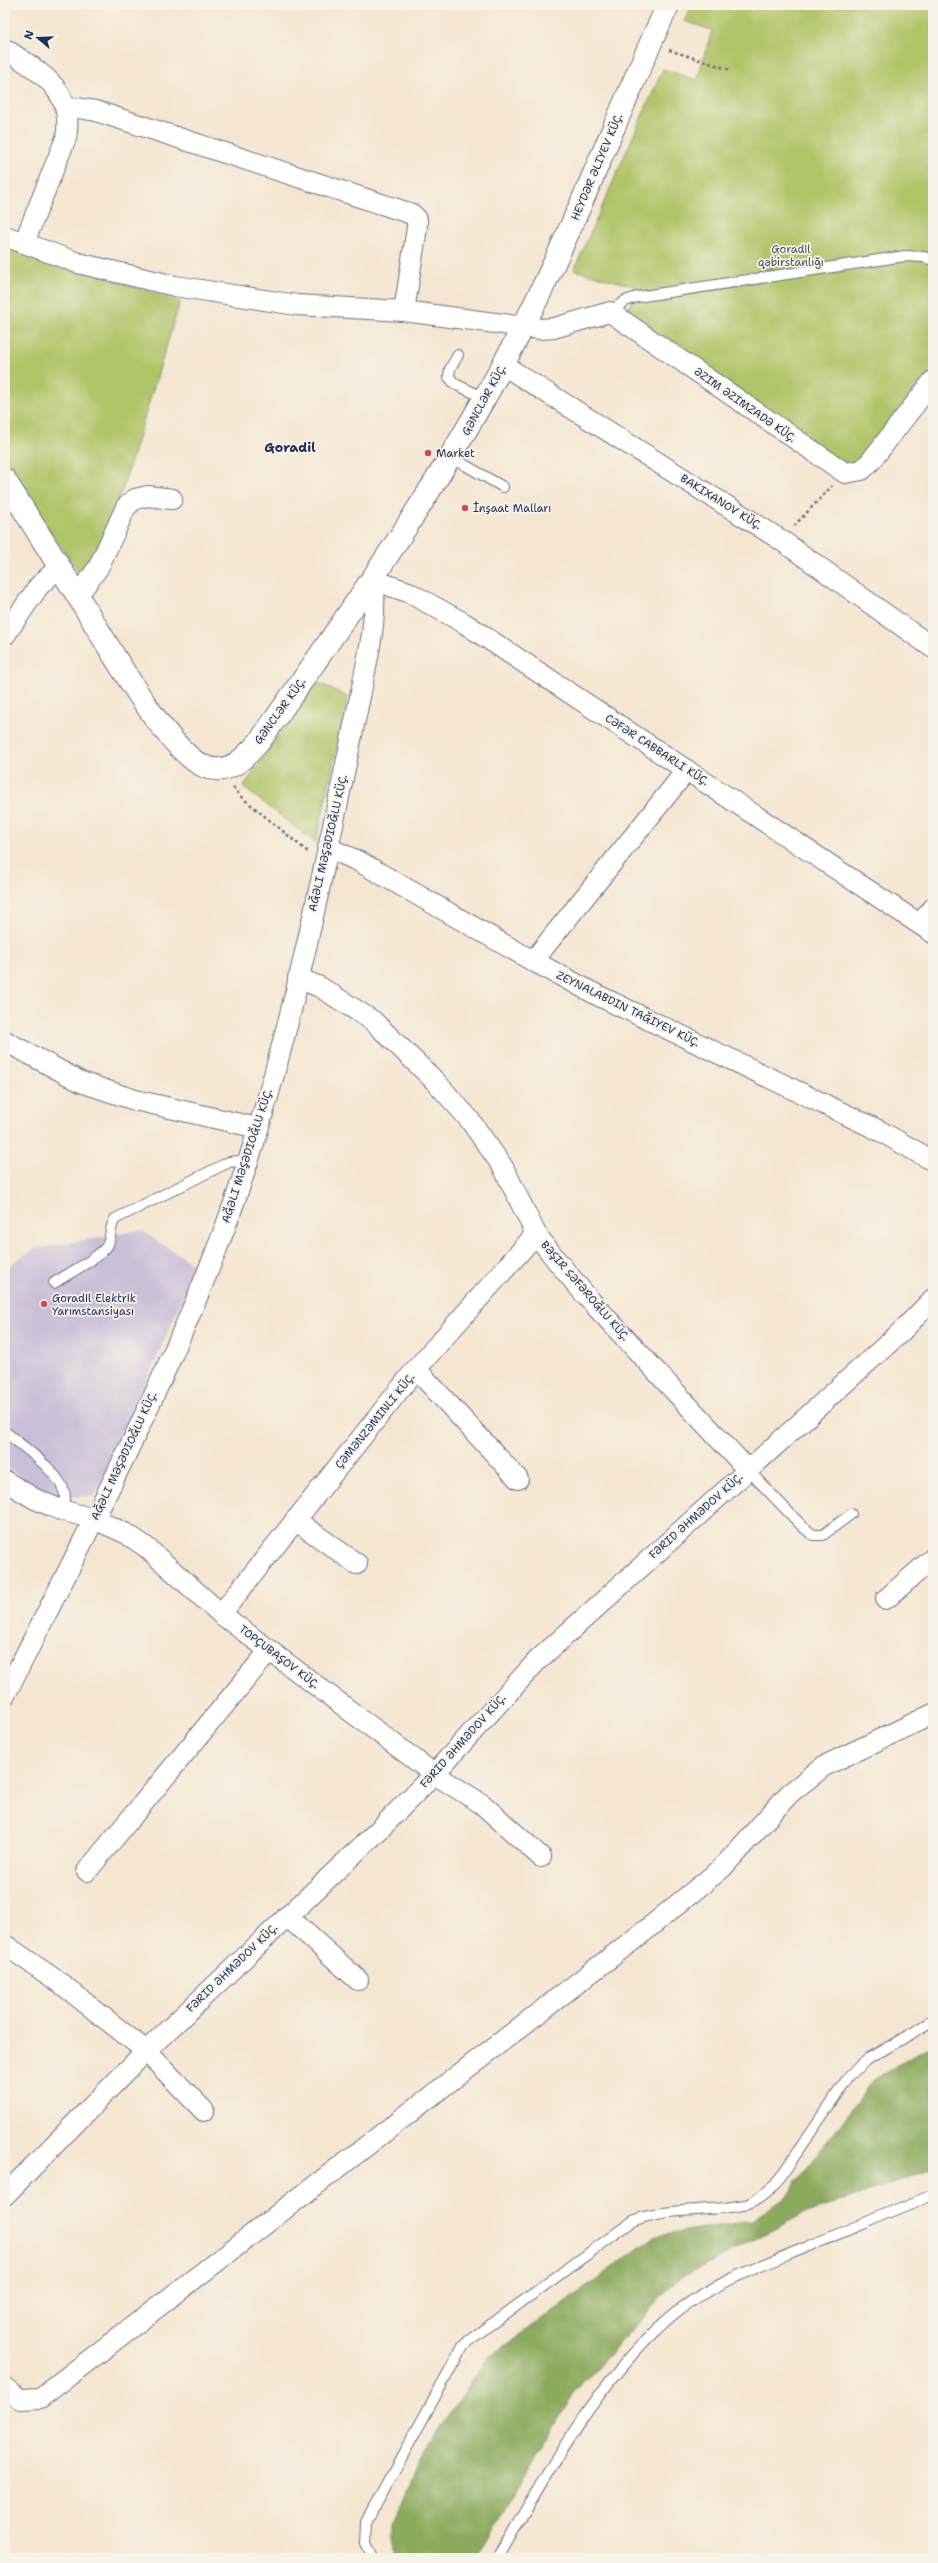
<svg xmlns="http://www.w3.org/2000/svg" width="938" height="2563" font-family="'Shantell Sans',sans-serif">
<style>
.industrial{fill:#c9bfd7}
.green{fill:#b0c569;stroke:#667a64}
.forest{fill:#8caa5d;stroke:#546c5e}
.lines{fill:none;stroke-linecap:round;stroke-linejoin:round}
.service-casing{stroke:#676f86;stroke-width:12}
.minor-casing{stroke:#676f86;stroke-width:22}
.tertiary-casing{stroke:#676f86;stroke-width:24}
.path{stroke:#676f86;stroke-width:2.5;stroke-dasharray:3 3;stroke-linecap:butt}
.service{stroke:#fff;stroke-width:10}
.minor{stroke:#fff;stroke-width:20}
.tertiary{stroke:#fff;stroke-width:22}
.poi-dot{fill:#d1495b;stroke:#f7f3e8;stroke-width:1.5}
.labels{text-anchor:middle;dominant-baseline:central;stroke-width:3.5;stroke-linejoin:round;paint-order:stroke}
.street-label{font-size:11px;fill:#1b2f5e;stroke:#f7f3e8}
.park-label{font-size:11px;fill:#405461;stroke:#f7f3e8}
.poi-label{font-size:11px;fill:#1b2f5e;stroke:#f7f3e8;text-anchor:start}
.quarter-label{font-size:13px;font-weight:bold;fill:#1b2f5e;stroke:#f7f3e8}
</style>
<rect width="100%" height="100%" fill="#f7f3e8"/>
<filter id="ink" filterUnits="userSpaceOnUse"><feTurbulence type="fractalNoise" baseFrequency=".025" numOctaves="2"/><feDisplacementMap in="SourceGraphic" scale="8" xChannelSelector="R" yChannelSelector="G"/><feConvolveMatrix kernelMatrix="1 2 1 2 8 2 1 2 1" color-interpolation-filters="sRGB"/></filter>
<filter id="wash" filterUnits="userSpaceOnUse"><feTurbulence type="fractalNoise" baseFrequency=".012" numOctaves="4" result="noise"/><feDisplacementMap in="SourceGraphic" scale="16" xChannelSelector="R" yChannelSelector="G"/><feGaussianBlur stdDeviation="0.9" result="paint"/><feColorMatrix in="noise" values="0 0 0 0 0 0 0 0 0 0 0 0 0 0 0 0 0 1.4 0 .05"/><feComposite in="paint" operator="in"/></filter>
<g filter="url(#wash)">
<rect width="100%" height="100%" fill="#f5e6d1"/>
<path class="industrial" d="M140 1230 197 1266 95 1496 50 1497 5 1466V1268L34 1249Z"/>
<g class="green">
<path d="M693 5H933V367L852 469 628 317 634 286 574 270 663 69 697 80 712 30 684 21Z"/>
<path d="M5 242 180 302 123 487 96 566 83 578 5 467Z"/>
<path d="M317 682 348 697 316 843 243 787Z"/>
</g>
<path class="forest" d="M933 2044V2169L801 2215 678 2279 574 2393 476 2558H390V2522L438 2431 489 2357 657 2235 752 2221 785 2198 872 2081Z"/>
</g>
<g filter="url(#ink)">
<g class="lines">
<defs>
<g id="service">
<path d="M610 312 625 301 637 297 905 256 924 257 933 260"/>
<path d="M458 355 450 369 449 377 455 384 485 398"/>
<path d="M451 457 503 487"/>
<path d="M54 1283C67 1274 99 1258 107 1246 112 1237 109 1228 115 1219L229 1162 248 1160"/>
<path d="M5 1432C21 1445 66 1476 65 1498 64 1502 62 1506 61 1510"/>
<path d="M747 1469 803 1527 813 1535H823L851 1514"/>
<path d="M372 2558 365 2544 366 2522 464 2344 633 2221C670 2206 710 2213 748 2204 758 2201 767 2191 775 2185L849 2076 866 2060 933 2021"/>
<path d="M498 2558C544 2477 598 2380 669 2318 707 2285 761 2266 807 2247 849 2230 891 2211 933 2195"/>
</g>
<g id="minor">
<path d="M5 49C40 72 75 90 66 138L24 243"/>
<path d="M68 109 78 108 96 111 412 214 417 219V228L404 311"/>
<path d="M5 236 78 263 175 286 297 305 404 311 540 329 554 328 610 312 845 473 862 470 871 461 933 381"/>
<path d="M503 365 781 540 933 648"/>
<path d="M78 595 98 568 126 507 135 499 148 496 172 499"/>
<path d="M5 635 39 586 59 567"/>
<path d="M329 848 360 862 533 961 599 996 880 1131 933 1161"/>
<path d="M920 924 933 908"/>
<path d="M533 961 687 770"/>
<path d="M298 978 320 987 373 1021 436 1082 469 1119 503 1167 536 1234 557 1261 587 1297 747 1469"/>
<path d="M5 1041 81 1082 135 1100 258 1128"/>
<path d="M416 1369 518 1479"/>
<path d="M5 1481 35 1499 61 1510 94 1519 127 1534 146 1547 221 1614 434 1774 482 1804 541 1857"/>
<path d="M295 1520 357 1564"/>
<path d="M886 1599 933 1558"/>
<path d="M221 1614 416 1369 536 1234"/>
<path d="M5 1695C82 1543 162 1392 223 1233 275 1096 309 940 339 797 346 762 354 727 361 692 368 655 378 619 373 580L408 592 464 623 933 933"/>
<path d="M87 1871 270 1650"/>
<path d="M287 1916 358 1980"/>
<path d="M5 1945 59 1982 146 2051 204 2111"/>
<path d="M5 2195 146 2051 381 1828 434 1774 538 1660 902 1331 933 1299"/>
<path d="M5 2388 20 2399 40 2398 646 1930 722 1868 789 1794 824 1766 933 1714"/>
</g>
<path id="tertiary" d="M5 480C29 518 53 556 77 595 101 632 169 759 209 768 231 774 245 757 259 742 355 606 447 475 523 327 577 222 618 112 668 5"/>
</defs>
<use href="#service" class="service-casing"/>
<use href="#minor" class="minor-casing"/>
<use href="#tertiary" class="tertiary-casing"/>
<g class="path">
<path d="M669 50 731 70"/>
<path d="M794 526 832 486"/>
<path d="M233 787 239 795 308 852"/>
</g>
<use href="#service" class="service"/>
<use href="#minor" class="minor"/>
<use href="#tertiary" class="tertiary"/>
</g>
</g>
<g class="poi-dot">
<circle cx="428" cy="453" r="4"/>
<circle cx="465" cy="508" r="4"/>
<circle cx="44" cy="1304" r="4"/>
</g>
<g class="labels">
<g class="street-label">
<text transform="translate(597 167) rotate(-67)">HEYDƏR ƏLIYEV KÜÇ.</text>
<text transform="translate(484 400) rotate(-61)">GƏNCLƏR KÜÇ.</text>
<text transform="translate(745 405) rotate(35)">ƏZIM ƏZIMZADƏ KÜÇ.</text>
<text transform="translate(721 502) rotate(32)">BAKIXANOV KÜÇ.</text>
<text transform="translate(280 711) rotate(-54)">GƏNCLƏR KÜÇ.</text>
<text transform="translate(657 750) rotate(33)">CƏFƏR CABBARLI KÜÇ.</text>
<text transform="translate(328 843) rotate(-77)">AĞƏLI MƏŞƏDIOĞLU KÜÇ.</text>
<text transform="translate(628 1009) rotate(26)">ZEYNALABDIN TAĞIYEV KÜÇ.</text>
<text transform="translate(247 1156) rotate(-72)">AĞƏLI MƏŞƏDIOĞLU KÜÇ.</text>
<text transform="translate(585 1291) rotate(49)">BƏŞIR SƏFƏROĞLU KÜÇ.</text>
<text transform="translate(375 1421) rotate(-51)">ÇƏMƏNZƏMINLI KÜÇ.</text>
<text transform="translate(124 1456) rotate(-65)">AĞƏLI MƏŞƏDIOĞLU KÜÇ.</text>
<text transform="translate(696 1516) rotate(-42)">FƏRID ƏHMƏDOV KÜÇ.</text>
<text transform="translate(279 1657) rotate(37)">TOPÇUBAŞOV KÜÇ.</text>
<text transform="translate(463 1741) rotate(-48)">FƏRID ƏHMƏDOV KÜÇ.</text>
<text transform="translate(232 1968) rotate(-44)">FƏRID ƏHMƏDOV KÜÇ.</text>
</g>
<g class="park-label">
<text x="791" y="249">Goradil<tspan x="791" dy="13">qəbirstanlığı</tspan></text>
</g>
<g class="poi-label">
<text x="436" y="453">Market</text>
<text x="473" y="508">İnşaat Malları</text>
<text x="52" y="1298">Goradil Elektrik<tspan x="52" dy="13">Yarımstansiyası</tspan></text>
</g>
<g class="quarter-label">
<text x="290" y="447">Goradil</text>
</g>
</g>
<rect width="938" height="2563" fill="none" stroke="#f7f3e8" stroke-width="20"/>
<g transform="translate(38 38) rotate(289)" stroke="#f7f3e8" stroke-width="3" paint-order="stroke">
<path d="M0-3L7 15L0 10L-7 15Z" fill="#1b2f5e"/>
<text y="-6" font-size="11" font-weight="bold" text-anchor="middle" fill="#1b2f5e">N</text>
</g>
</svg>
